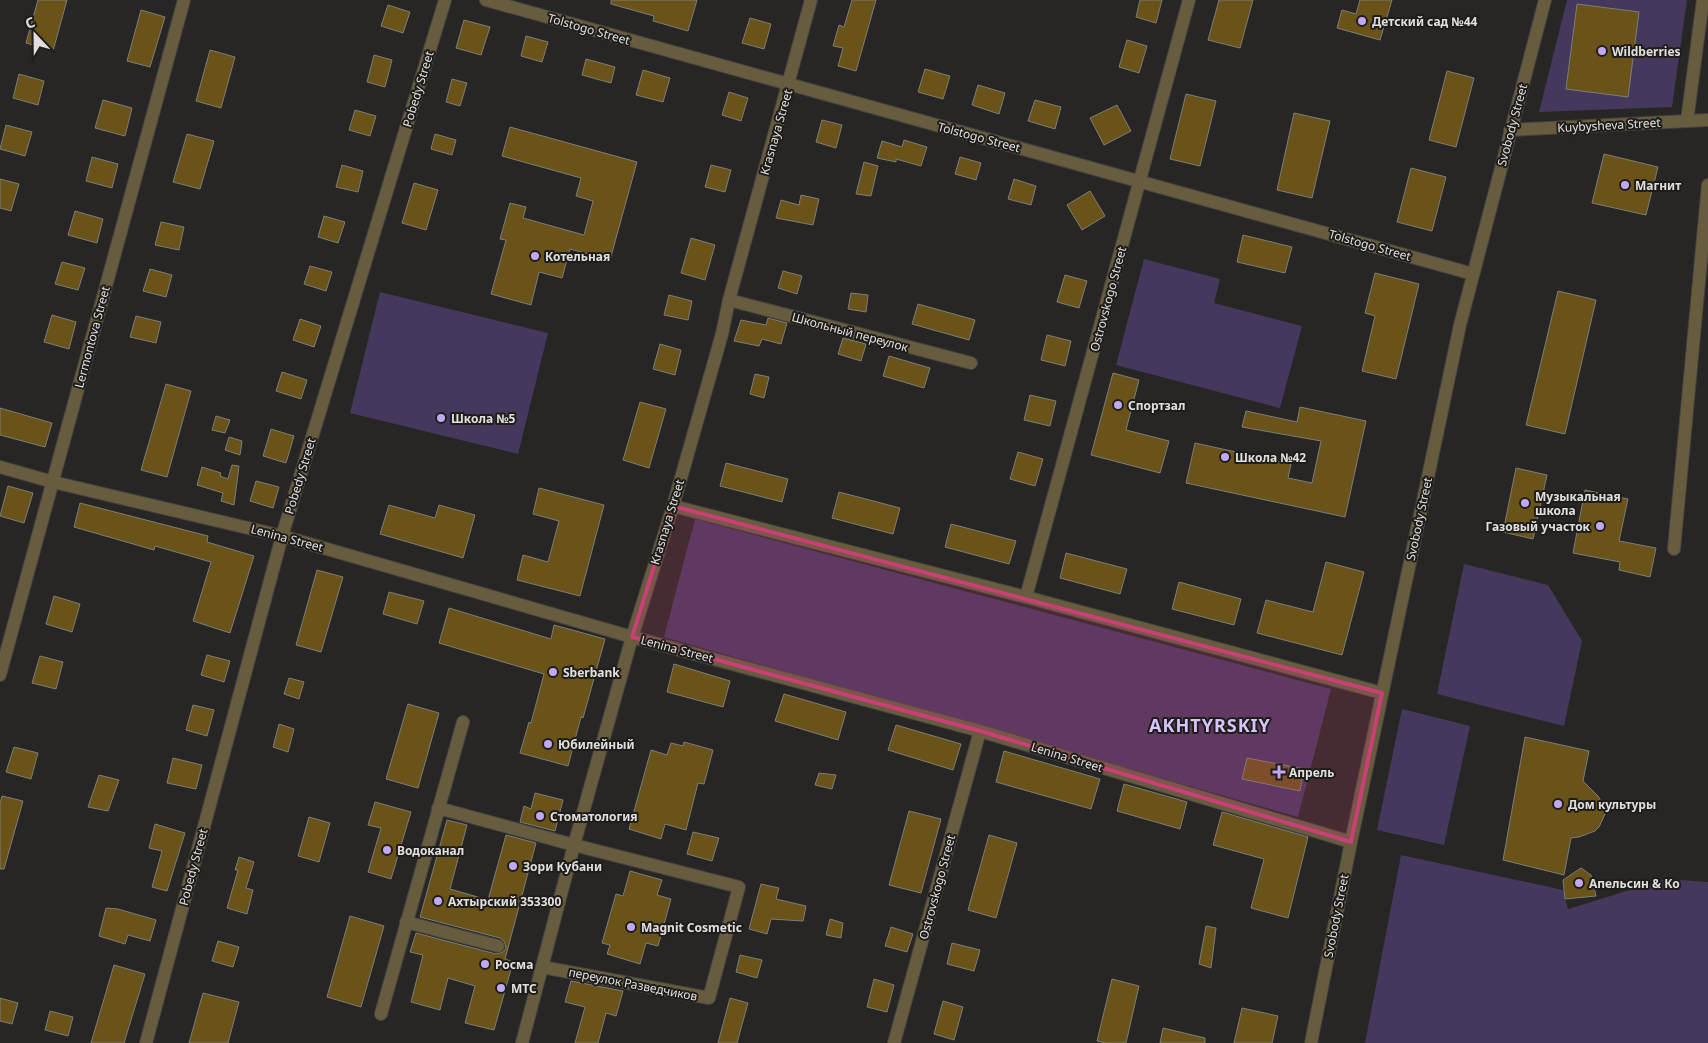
<svg xmlns="http://www.w3.org/2000/svg" width="1708" height="1043" font-family="'Noto Sans',sans-serif">
<style>
.green{fill:#45385d}
.building{fill:#695318;stroke:#7e7d7a}
.lines{fill:none;stroke-linecap:round;stroke-linejoin:round}
.minor-casing{stroke:#454442;stroke-width:14}
.tertiary-casing{stroke:#454442;stroke-width:14}
.minor{stroke:#685c3f;stroke-width:12}
.tertiary{stroke:#685c3f;stroke-width:12}
.marked{fill:#c84075;fill-opacity:0.2;stroke:#c84075;stroke-width:4;stroke-linejoin:round}
.poi-dot{fill:#c1a8f3;stroke:#1e1d1a;stroke-width:2}
.labels{text-anchor:middle;dominant-baseline:central;stroke-width:4;stroke-linejoin:round;paint-order:stroke}
.poi-label{font-size:12px;font-weight:bold;fill:#e0dfdd;stroke:#1e1d1a;text-anchor:start}
.street-label{font-size:12px;fill:#e0dfdd;stroke:#1e1d1a}
.district-label{font-size:18px;font-weight:bold;letter-spacing:1px;fill:#d6c4fd;stroke:#1e1d1a}
</style>
<rect width="100%" height="100%" fill="#272624"/>
<g class="green">
<path d="M1567 0H1687L1672 107 1539 112Z"/>
<path d="M1144 259 1220 279 1214 303 1302 326 1280 408 1116 365Z"/>
<path d="M380 292 548 333 518 454 350 413Z"/>
<path d="M695 519 1331 689 1298 817 664 637Z"/>
<path d="M1464 564 1548 585 1582 641 1564 726 1437 694Z"/>
<path d="M1402 709 1470 726 1444 845 1377 830Z"/>
<path d="M1401 855 1563 890 1568 909 1666 879 1708 882V1043H1365Z"/>
</g>
<g class="building">
<path d="M38 0H67L53 51 26 43Z"/>
<path d="M611 0H697L688 31 653 21 654 16 611 4Z"/>
<path d="M852 0H876L856 71 838 66 843 48 833 46 839 25 844 27Z"/>
<path d="M1140 0H1162L1156 23 1136 17Z"/>
<path d="M1219 0H1253L1240 48 1208 40Z"/>
<path d="M1360 0H1392L1380 40 1337 28 1342 10 1356 14Z"/>
<path d="M1577 4 1639 12 1628 97 1566 89Z"/>
<path d="M388 5 410 12 403 33 381 26Z"/>
<path d="M141 10 165 17 150 67 127 61Z"/>
<path d="M750 18 771 24 764 49 742 43Z"/>
<path d="M464 20 490 27 481 55 456 48Z"/>
<path d="M526 36 548 42 542 62 521 56Z"/>
<path d="M1127 40 1147 46 1139 73 1119 67Z"/>
<path d="M210 50 235 57 221 108 196 101Z"/>
<path d="M374 55 392 60 385 87 367 82Z"/>
<path d="M586 59 615 67 611 83 582 75Z"/>
<path d="M925 69 950 76 943 99 918 92Z"/>
<path d="M643 70 670 78 663 102 636 95Z"/>
<path d="M1447 71 1474 78 1456 147 1429 140Z"/>
<path d="M19 74 44 81 38 105 13 98Z"/>
<path d="M452 79 467 83 460 106 446 102Z"/>
<path d="M978 85 1005 93 999 114 972 105Z"/>
<path d="M729 92 748 98 741 121 722 115Z"/>
<path d="M1186 94 1216 101 1200 166 1170 159Z"/>
<path d="M103 100 132 108 125 136 95 128Z"/>
<path d="M1035 100 1061 107 1055 129 1028 121Z"/>
<path d="M1117 105 1131 131 1104 145 1090 118Z"/>
<path d="M355 110 376 116 370 136 349 130Z"/>
<path d="M1294 113 1330 121 1312 198 1277 190Z"/>
<path d="M822 120 842 125 836 148 816 142Z"/>
<path d="M6 125 32 132 25 156 0 149Z"/>
<path d="M510 127 637 162 610 260 570 249 562 278 539 272 531 305 491 294 506 240 500 239 510 203 526 207 523 218 584 235 593 201 576 196 581 178 502 156Z"/>
<path d="M187 134 214 141 200 189 173 182Z"/>
<path d="M435 134 456 140 452 155 431 149Z"/>
<path d="M904 140 927 147 921 166 896 159V162L877 158 882 141 902 147Z"/>
<path d="M1604 154 1658 167 1646 215 1592 203Z"/>
<path d="M92 157 118 164 112 188 86 181Z"/>
<path d="M960 157 981 163 976 180 955 174Z"/>
<path d="M864 162 878 166 871 196 856 194Z"/>
<path d="M342 165 363 171 358 192 336 187Z"/>
<path d="M711 165 731 170 725 192 705 187Z"/>
<path d="M1411 168 1446 177 1432 231 1397 222Z"/>
<path d="M0 179 19 184 11 211 0 208Z"/>
<path d="M1014 179 1036 186 1031 205 1008 199Z"/>
<path d="M414 183 438 190 426 230 402 223Z"/>
<path d="M1090 191 1105 216 1082 230 1067 205Z"/>
<path d="M801 195 819 199 813 225 776 218 781 200 799 205Z"/>
<path d="M75 211 103 219 97 243 68 235Z"/>
<path d="M324 216 345 222 338 243 318 237Z"/>
<path d="M161 222 184 227 179 250 155 245Z"/>
<path d="M1243 235 1292 247 1285 273 1237 262Z"/>
<path d="M691 238 715 245 705 280 681 273Z"/>
<path d="M62 262 85 268 78 290 55 284Z"/>
<path d="M310 266 332 272 326 291 304 284Z"/>
<path d="M150 269 172 275 166 297 143 291Z"/>
<path d="M783 271 802 276 797 294 778 288Z"/>
<path d="M1375 273 1419 284 1396 379 1362 371 1375 316 1365 313Z"/>
<path d="M1065 275 1087 281 1079 308 1057 302Z"/>
<path d="M1558 291 1596 300 1565 434 1526 425Z"/>
<path d="M851 293 868 295 866 312 848 309Z"/>
<path d="M669 295 692 301 688 320 664 315Z"/>
<path d="M918 304 975 320 969 340 912 324Z"/>
<path d="M52 315 76 322 69 349 44 342Z"/>
<path d="M136 316 161 322 156 343 130 337Z"/>
<path d="M768 318 787 323 781 344 762 339 759 346 734 341 741 320 766 325Z"/>
<path d="M300 319 321 326 314 347 293 340Z"/>
<path d="M1047 335 1071 341 1065 366 1041 360Z"/>
<path d="M843 338 866 344 861 361 838 354Z"/>
<path d="M660 344 681 350 675 375 653 369Z"/>
<path d="M889 356 930 368 924 388 883 376Z"/>
<path d="M282 372 307 380 301 399 276 391Z"/>
<path d="M1113 373 1139 380 1126 430 1169 441 1160 473 1091 455Z"/>
<path d="M755 374 769 377 764 398 750 394Z"/>
<path d="M166 384 191 391 167 477 141 470Z"/>
<path d="M1030 395 1056 401 1050 426 1024 420Z"/>
<path d="M640 402 666 409 649 468 623 460Z"/>
<path d="M1300 407 1366 421 1345 517 1186 483 1195 443 1291 464 1288 478 1312 483 1321 441 1242 427 1246 411 1297 422Z"/>
<path d="M0 408 52 423 45 447 0 435Z"/>
<path d="M216 416 230 420 225 433 212 430Z"/>
<path d="M271 429 294 436 286 463 263 456Z"/>
<path d="M229 437 242 441 240 455 225 450Z"/>
<path d="M1018 452 1043 459 1035 486 1010 479Z"/>
<path d="M726 463 788 479 782 502 720 486Z"/>
<path d="M232 465 239 466 234 505 221 501 223 493 197 485 202 467 221 473 220 476 228 479Z"/>
<path d="M1516 468 1547 475 1533 539 1503 532Z"/>
<path d="M256 481 279 487 273 508 250 501Z"/>
<path d="M8 486 33 493 24 523 0 516Z"/>
<path d="M539 488 604 505 580 596 517 580 523 555 548 562 559 521 533 514Z"/>
<path d="M1585 490 1628 499 1619 541 1656 548 1650 577 1619 570 1620 562 1573 553Z"/>
<path d="M839 492 900 508 893 534 832 518Z"/>
<path d="M80 503 208 536 207 542 254 556 230 633 193 621 211 562 155 546 154 550 74 527Z"/>
<path d="M389 505 435 518 439 505 475 515 463 558 380 534Z"/>
<path d="M951 524 1016 541 1009 564 945 547Z"/>
<path d="M1066 553 1127 569 1120 594 1060 578Z"/>
<path d="M1326 562 1364 572 1342 655 1257 633 1266 600 1313 612Z"/>
<path d="M317 570 343 577 321 652 296 645Z"/>
<path d="M1179 582 1241 599 1234 625 1172 609Z"/>
<path d="M389 592 424 601 417 624 383 614Z"/>
<path d="M54 596 80 604 72 632 46 624Z"/>
<path d="M449 608 551 639 554 625 605 639 583 718 581 717 568 766 520 753 529 722 531 723 544 674 439 643Z"/>
<path d="M207 655 230 661 224 682 201 675Z"/>
<path d="M40 656 63 662 56 689 32 683Z"/>
<path d="M674 664 730 681 723 707 667 692Z"/>
<path d="M289 678 304 682 299 699 284 694Z"/>
<path d="M784 694 846 712 838 740 775 721Z"/>
<path d="M408 704 439 713 418 788 386 779Z"/>
<path d="M193 705 214 710 207 736 186 730Z"/>
<path d="M279 724 294 729 288 752 273 747Z"/>
<path d="M896 725 961 744 953 770 888 750Z"/>
<path d="M1525 737 1589 751 1583 781 1598 796 1604 807 1605 814 1599 827 1595 831 1579 837 1571 838 1564 875 1503 860Z"/>
<path d="M684 742 713 750 704 784 698 783 686 830 665 824 661 839 629 829 651 750 667 755 671 743 683 746Z"/>
<path d="M14 747 38 753 31 779 6 772Z"/>
<path d="M1004 751 1100 779 1091 809 996 782Z"/>
<path d="M173 758 202 765 196 789 167 783Z"/>
<path d="M1247 758 1304 769 1300 791 1242 779Z"/>
<path d="M819 773 836 775 832 789 815 785Z"/>
<path d="M99 775 119 780 108 811 88 807Z"/>
<path d="M1124 784 1187 802 1180 829 1117 811Z"/>
<path d="M535 793 563 800 555 831 520 822 524 806 531 809Z"/>
<path d="M2 796 23 801 4 869H0V803Z"/>
<path d="M375 802 411 812 391 879 368 872 381 828 368 825Z"/>
<path d="M909 811 941 819 921 893 889 885Z"/>
<path d="M1222 812 1308 837 1288 918 1251 908 1264 859 1213 845Z"/>
<path d="M309 817 330 823 319 862 298 856Z"/>
<path d="M447 820 467 825 450 889 488 900 506 835 536 843 505 959 513 962 494 1030 465 1023 475 986 448 978 440 1010 411 1002 423 955 410 952 416 933 496 954 503 952 506 948 504 941 500 938 420 917Z"/>
<path d="M155 824 185 833 167 891 152 887 162 851 149 848Z"/>
<path d="M693 832 719 838 712 861 687 854Z"/>
<path d="M989 835 1017 843 996 918 968 910Z"/>
<path d="M239 857 254 862 246 888 253 890 247 914 227 908 238 870H235Z"/>
<path d="M1581 868 1591 875 1596 896 1565 899 1563 880Z"/>
<path d="M630 871 662 880 657 895 671 899 658 946 646 943 640 964 607 954 610 945 602 943 616 894 623 896Z"/>
<path d="M761 884 779 888 776 899 806 906 803 921 771 919 767 934 749 929Z"/>
<path d="M106 908 118 909 156 920 150 941 128 935 125 944 99 936Z"/>
<path d="M350 916 384 926 361 1007 327 997Z"/>
<path d="M830 919 843 923 841 938 826 935Z"/>
<path d="M1206 926 1216 928 1211 968 1199 964Z"/>
<path d="M891 927 913 934 907 952 885 946Z"/>
<path d="M218 941 239 947 233 967 212 961Z"/>
<path d="M952 943 980 950 974 971 947 964Z"/>
<path d="M740 955 762 960 757 978 736 972Z"/>
<path d="M114 965 145 974 124 1043H91Z"/>
<path d="M874 979 894 985 887 1012 867 1007Z"/>
<path d="M1112 979 1139 986 1126 1043H1106L1097 1041Z"/>
<path d="M571 981 623 991 616 1016 606 1013 598 1043H575L585 1007 565 1002Z"/>
<path d="M203 993 239 1002 228 1043H189Z"/>
<path d="M0 998 18 1003 12 1024 0 1021Z"/>
<path d="M730 998 748 1003 737 1043H718Z"/>
<path d="M943 1001 963 1007 954 1040 934 1034Z"/>
<path d="M1242 1008 1278 1016 1272 1043H1234Z"/>
<path d="M50 1011 73 1017 68 1036 45 1030Z"/>
<path d="M1163 1028 1205 1038V1043H1160Z"/>
</g>
<g class="lines">
<defs>
<g id="minor">
<path d="M486 0 1473 274"/>
<path d="M1687 121 1703 0"/>
<path d="M1510 130 1708 120"/>
<path d="M729 300 971 363"/>
<path d="M0 467 53 482 282 536 632 637 980 731 1351 842"/>
<path d="M673 506 1026 597 1382 693"/>
<path d="M1674 549 1708 185"/>
<path d="M1026 597 1189 0"/>
<path d="M0 675 184 0"/>
<path d="M438 808 574 845 739 887 709 998 542 967"/>
<path d="M406 922 498 946"/>
<path d="M381 1014 463 722"/>
<path d="M146 1043 282 536 445 0"/>
<path d="M894 1043 980 731"/>
</g>
<g id="tertiary">
<path d="M522 1043 574 845 632 637 673 506 722 334 729 300 811 0"/>
<path d="M1311 1043 1351 842 1460 325 1545 0"/>
</g>
</defs>
<use href="#minor" class="minor-casing"/>
<use href="#tertiary" class="tertiary-casing"/>
<use href="#minor" class="minor"/>
<use href="#tertiary" class="tertiary"/>
</g>
<path class="marked" d="M673 506 1382 693 1351 842 980 731 632 637Z"/>
<g class="poi-dot">
<circle cx="1362" cy="21" r="5"/>
<circle cx="1602" cy="51" r="5"/>
<circle cx="1625" cy="185" r="5"/>
<circle cx="535" cy="256" r="5"/>
<circle cx="1118" cy="405" r="5"/>
<circle cx="441" cy="418" r="5"/>
<circle cx="1225" cy="457" r="5"/>
<circle cx="1525" cy="503" r="5"/>
<circle cx="1600" cy="526" r="5"/>
<circle cx="553" cy="672" r="5"/>
<circle cx="548" cy="744" r="5"/>
<path d="M1276.5 764.5h5v5h5v5h-5v5h-5v-5h-5v-5h5z"/>
<circle cx="1558" cy="804" r="5"/>
<circle cx="540" cy="816" r="5"/>
<circle cx="387" cy="850" r="5"/>
<circle cx="513" cy="866" r="5"/>
<circle cx="1579" cy="883" r="5"/>
<circle cx="438" cy="901" r="5"/>
<circle cx="631" cy="927" r="5"/>
<circle cx="485" cy="964" r="5"/>
<circle cx="501" cy="988" r="5"/>
</g>
<g class="labels">
<g class="poi-label">
<text x="1372" y="21">Детский сад №44</text>
<text x="1612" y="51">Wildberries</text>
<text x="1635" y="185">Магнит</text>
<text x="545" y="256">Котельная</text>
<text x="1128" y="405">Спортзал</text>
<text x="451" y="418">Школа №5</text>
<text x="1235" y="457">Школа №42</text>
<text x="1535" y="496">Музыкальная<tspan x="1535" dy="14">школа</tspan></text>
<text x="1590" y="526" text-anchor="end">Газовый участок</text>
<text x="563" y="672">Sberbank</text>
<text x="558" y="744">Юбилейный</text>
<text x="1289" y="772">Апрель</text>
<text x="1568" y="804">Дом культуры</text>
<text x="550" y="816">Стоматология</text>
<text x="397" y="850">Водоканал</text>
<text x="523" y="866">Зори Кубани</text>
<text x="1589" y="883">Апельсин &amp; Ко</text>
<text x="448" y="901">Ахтырский 353300</text>
<text x="641" y="927">Magnit Cosmetic</text>
<text x="495" y="964">Росма</text>
<text x="511" y="988">МТС</text>
</g>
<g class="street-label">
<text transform="translate(589 29) rotate(16)">Tolstogo Street</text>
<text transform="translate(418 89) rotate(-73)">Pobedy Street</text>
<text transform="translate(1512 125) rotate(-75)">Svobody Street</text>
<text transform="translate(1609 125) rotate(-3)">Kuybysheva Street</text>
<text transform="translate(776 132) rotate(-74)">Krasnaya Street</text>
<text transform="translate(979 137) rotate(15)">Tolstogo Street</text>
<text transform="translate(1370 245) rotate(16)">Tolstogo Street</text>
<text transform="translate(1108 299) rotate(-75)">Ostrovskogo Street</text>
<text transform="translate(850 332) rotate(15)">Школьный переулок</text>
<text transform="translate(92 337) rotate(-75)">Lermontova Street</text>
<text transform="translate(300 476) rotate(-73)">Pobedy Street</text>
<text transform="translate(1419 519) rotate(-78)">Svobody Street</text>
<text transform="translate(667 522) rotate(-73)">Krasnaya Street</text>
<text transform="translate(287 538) rotate(15)">Lenina Street</text>
<text transform="translate(677 649) rotate(15)">Lenina Street</text>
<text transform="translate(1067 757) rotate(17)">Lenina Street</text>
<text transform="translate(193 867) rotate(-75)">Pobedy Street</text>
<text transform="translate(937 887) rotate(-75)">Ostrovskogo Street</text>
<text transform="translate(1336 916) rotate(-79)">Svobody Street</text>
<text transform="translate(633 984) rotate(11)">переулок Разведчиков</text>
</g>
<g class="district-label">
<text x="1210" y="725">AKHTYRSKIY</text>
</g>
</g>
<g transform="translate(35 35) rotate(338)" stroke="#1e1d1a" stroke-width="4" paint-order="stroke">
<path d="M0-4L9 19L0 12L-9 19Z" fill="#e0dfdd"/>
<text y="-8" font-size="14" font-weight="bold" text-anchor="middle" fill="#e0dfdd">С</text>
</g>
</svg>
